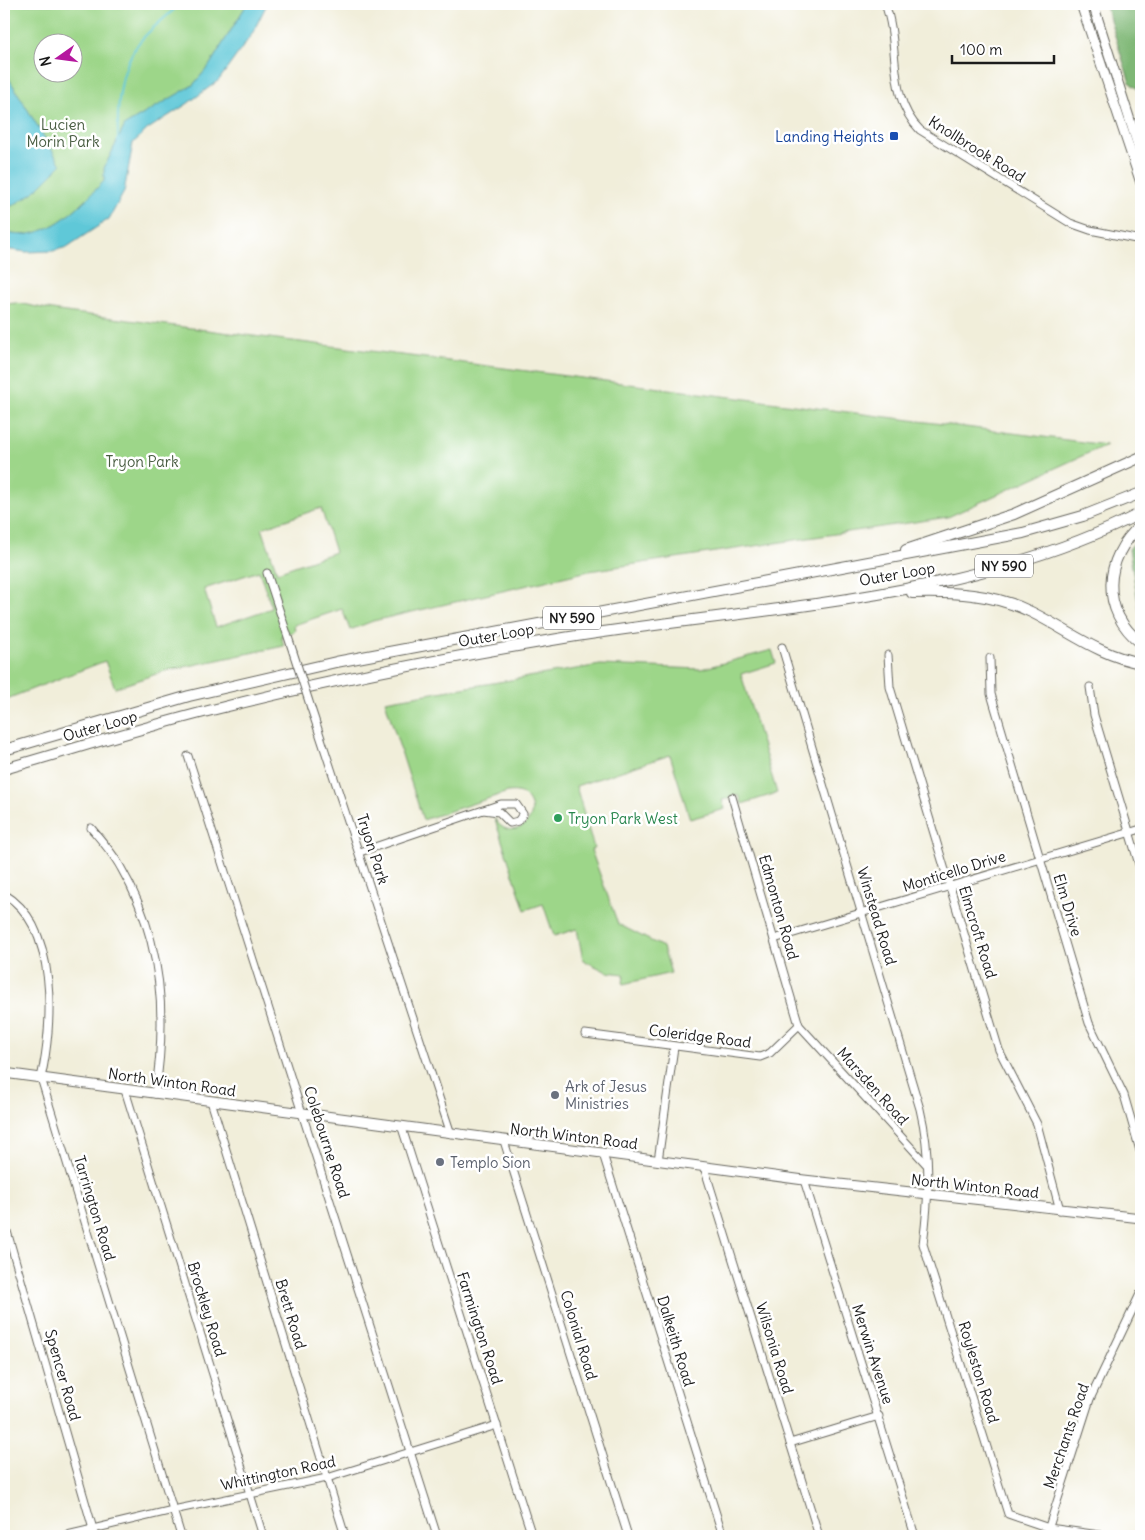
<svg xmlns="http://www.w3.org/2000/svg" width="1145" height="1540" font-family="Delius,sans-serif">
<style>
.green{fill:#9dd689;stroke:#5c7952;fill-rule:evenodd}
.forest{fill:#7eb775;stroke:#4d6a48}
.water{fill:#5ec8d8;stroke:#3d727a}
.lines{fill:none;stroke-linecap:round;stroke-linejoin:round}
.stream{stroke:#5ec8d8;stroke-width:2}
.minor-casing{stroke:#67665e;stroke-width:9}
.major-casing{stroke:#67665e;stroke-width:11}
.highway-casing{stroke:#67665e;stroke-width:12}
.minor{stroke:#fff;stroke-width:7}
.major{stroke:#fff;stroke-width:9}
.highway{stroke:#fff;stroke-width:10}
.minor-bridge-casing{stroke:#67665e;stroke-width:9;stroke-linecap:butt}
.minor-bridge{stroke:#fff;stroke-width:7}
.transit-dot{fill:#1a4fb4;stroke:#fff;stroke-width:2}
.leisure-dot{fill:#2e9e5b;stroke:#fff;stroke-width:2}
.worship-dot{fill:#6b7280;stroke:#fff;stroke-width:2}
.labels{text-anchor:middle;dominant-baseline:central;stroke-width:5;stroke-linejoin:round;paint-order:stroke}
.shield{fill:#fff;stroke:#606060;stroke-width:1}
.shield-label{font-size:14px;font-weight:bold;fill:#1c1c1c}
.park-label{font-size:15px;fill:#495d42;stroke:#fff}
.transit-label{font-size:15px;fill:#164399;stroke:#fff;text-anchor:end}
.street-label{font-size:15px;fill:#1c1c1c;stroke:#fff}
.leisure-label{font-size:15px;fill:#27864d;stroke:#fff;text-anchor:start}
.worship-label{font-size:15px;fill:#5b616d;stroke:#fff;text-anchor:start}
</style>
<rect width="100%" height="100%" fill="#fff"/>
<filter id="ink" filterUnits="userSpaceOnUse"><feTurbulence type="fractalNoise" baseFrequency=".02" numOctaves="2"/><feDisplacementMap in="SourceGraphic" scale="10" xChannelSelector="R" yChannelSelector="G"/><feConvolveMatrix kernelMatrix="1 2 1 2 8 2 1 2 1" color-interpolation-filters="sRGB"/></filter>
<filter id="wash" filterUnits="userSpaceOnUse"><feTurbulence type="fractalNoise" baseFrequency=".0096" numOctaves="4" result="noise"/><feDisplacementMap in="SourceGraphic" scale="20" xChannelSelector="R" yChannelSelector="G"/><feGaussianBlur stdDeviation="1.12" result="paint"/><feColorMatrix in="noise" values="0 0 0 0 0 0 0 0 0 0 0 0 0 0 0 0 0 1.4 0 .05"/><feComposite in="paint" operator="in"/></filter>
<g filter="url(#wash)">
<rect width="100%" height="100%" fill="#f1eeda"/>
<g class="green">
<path d="M4 4H257L207 77 150 114 114 176 58 234 4 239ZM42 42H72V72H42Z"/>
<path d="M17 303 58 311 1106 445 948 517 589 571 373 621 350 630 342 609 294 625 295 631 281 636 284 646 165 671 115 688 105 661 4 700V304ZM321 508 335 552 277 572 262 528ZM259 571 272 608 216 627 204 589Z"/>
<path d="M772 650 776 663 741 674 777 793 742 804 739 795 722 800 725 809 690 819 670 755 576 786 594 848 591 850 618 924 663 947 671 973 623 984 624 974 607 972 583 960 577 929 554 936 543 904 525 910 494 817C508 846 546 819 526 797 522 792 515 791 508 792L423 820 385 701 600 665 701 669Z"/>
</g>
<g class="forest">
<path d="M1105 4H1141V30L1138 34 1141 42V92L1130 83Z"/>
<path d="M1141 535V621L1129 549Z"/>
</g>
<g class="water">
<path d="M247 4H267L252 34 219 80 187 104 148 129 133 143 124 192 109 219 67 247 53 251 26 252 4 249V232C44 245 78 208 104 181V168L125 125 193 85 209 66Z"/>
<path d="M5 72 61 165 33 193 12 206 4 202Z"/>
</g>
<g class="lines">
<path class="stream" d="M118 142C117 111 118 71 138 44 149 29 167 17 180 4"/>
</g>
</g>
<g filter="url(#ink)">
<g class="lines">
<defs>
<g id="minor">
<path d="M885 4C901 46 886 96 920 130L1070 223 1090 230 1141 240"/>
<path d="M267 573 293 652"/>
<path d="M782 647 920 1109C931 1154 929 1199 923 1244L1008 1514 1049 1528 1107 1536"/>
<path d="M888 655 890 687 999 1050 1037 1124 1060 1210"/>
<path d="M990 658 991 694 1089 1023 1124 1095 1141 1154"/>
<path d="M1090 687 1094 715 1141 871"/>
<path d="M311 708 451 1134"/>
<path d="M188 756 437 1536"/>
<path d="M732 797 799 1025 927 1165"/>
<path d="M91 828C102 841 113 853 121 868 162 938 168 1015 155 1094"/>
<path d="M360 852 501 804H516L523 814 518 821 510 823 499 812 483 810"/>
<path d="M4 894C59 926 53 1026 41 1078L181 1536"/>
<path d="M774 939 1141 829"/>
<path d="M585 1034 760 1057 770 1053 799 1025"/>
<path d="M125 1090 263 1536"/>
<path d="M211 1101 345 1536"/>
<path d="M402 1128 532 1536"/>
<path d="M504 1141 628 1536"/>
<path d="M603 1154 723 1536"/>
<path d="M658 1161 674 1047"/>
<path d="M704 1167 819 1536"/>
<path d="M804 1180 915 1536"/>
<path d="M4 1221 95 1536"/>
<path d="M790 1443 879 1416"/>
<path d="M63 1536 173 1510 327 1478 497 1425"/>
<path d="M1046 1536 1090 1399 1141 1292"/>
</g>
<g id="major">
<path d="M1081 4 1141 183"/>
<path d="M1093 4 1141 155"/>
<path d="M4 1073 804 1180 1141 1218"/>
</g>
<g id="highway">
<path d="M1141 525C1103 558 1100 611 1141 643"/>
<path d="M906 550 1014 514 1141 457"/>
<path d="M912 593C953 592 993 593 1031 612 1070 631 1097 655 1141 663"/>
<path d="M4 750 189 696 336 662 1023 533 1083 516 1141 493"/>
<path d="M4 769C77 748 150 725 224 707 336 679 450 657 564 638 754 607 967 602 1141 513"/>
</g>
</defs>
<use href="#minor" class="minor-casing"/>
<use href="#major" class="major-casing"/>
<use href="#highway" class="highway-casing"/>
<use href="#minor" class="minor"/>
<use href="#major" class="major"/>
<use href="#highway" class="highway"/>
<defs>
<path id="minor-bridge" d="M293 652 311 708"/>
</defs>
<use href="#minor-bridge" class="minor-bridge-casing"/>
<use href="#minor-bridge" class="minor-bridge"/>
</g>
</g>
<rect class="transit-dot" x="889" y="131" width="10" height="10" rx="2.5"/>
<circle class="leisure-dot" cx="558" cy="818" r="5"/>
<g class="worship-dot">
<circle cx="555" cy="1095" r="5"/>
<circle cx="440" cy="1162" r="5"/>
</g>
<g class="labels">
<g class="shield">
<rect x="975" y="554.5" width="58" height="23" rx="4"/>
<rect x="543" y="606.5" width="58" height="23" rx="4"/>
</g>
<g class="shield-label">
<text x="1004" y="566">NY 590</text>
<text x="572" y="618">NY 590</text>
</g>
<g class="park-label">
<text x="63" y="124">Lucien<tspan x="63" dy="17">Morin Park</tspan></text>
<text x="142" y="461">Tryon Park</text>
</g>
<g class="transit-label">
<text x="884" y="136">Landing Heights</text>
</g>
<g class="street-label">
<text transform="translate(977 149) rotate(32)">Knollbrook Road</text>
<text transform="translate(897 574) rotate(-10)">Outer Loop</text>
<text transform="translate(496 635) rotate(-10)">Outer Loop</text>
<text transform="translate(100 726) rotate(-16)">Outer Loop</text>
<text transform="translate(373 849) rotate(72)">Tryon Park</text>
<text transform="translate(954 871) rotate(-17)">Monticello Drive</text>
<text transform="translate(1068 905) rotate(73)">Elm Drive</text>
<text transform="translate(779 907) rotate(74)">Edmonton Road</text>
<text transform="translate(877 916) rotate(73)">Winstead Road</text>
<text transform="translate(978 932) rotate(73)">Elmcroft Road</text>
<text transform="translate(700 1036) rotate(7)">Coleridge Road</text>
<text transform="translate(172 1082) rotate(8)">North Winton Road</text>
<text transform="translate(873 1086) rotate(48)">Marsden Road</text>
<text transform="translate(574 1136) rotate(7)">North Winton Road</text>
<text transform="translate(327 1142) rotate(72)">Colebourne Road</text>
<text transform="translate(975 1186) rotate(6)">North Winton Road</text>
<text transform="translate(95 1208) rotate(73)">Tarrington Road</text>
<text transform="translate(207 1309) rotate(73)">Brockley Road</text>
<text transform="translate(291 1314) rotate(73)">Brett Road</text>
<text transform="translate(480 1328) rotate(72)">Farmington Road</text>
<text transform="translate(579 1335) rotate(73)">Colonial Road</text>
<text transform="translate(676 1341) rotate(73)">Dalkeith Road</text>
<text transform="translate(775 1348) rotate(73)">Wilsonia Road</text>
<text transform="translate(873 1354) rotate(72)">Merwin Avenue</text>
<text transform="translate(979 1372) rotate(73)">Royleston Road</text>
<text transform="translate(63 1375) rotate(74)">Spencer Road</text>
<text transform="translate(1066 1436) rotate(-71)">Merchants Road</text>
<text transform="translate(278 1473) rotate(-12)">Whittington Road</text>
</g>
<g class="leisure-label">
<text x="568" y="818">Tryon Park West</text>
</g>
<g class="worship-label">
<text x="565" y="1086">Ark of Jesus<tspan x="565" dy="17">Ministries</tspan></text>
<text x="450" y="1162">Templo Sion</text>
</g>
</g>
<rect width="1145" height="1540" fill="none" stroke="#fff" stroke-width="20"/>
<g transform="translate(58 58) rotate(256)"><circle r="24" fill="#ffffff" stroke="#a4a4a4"/>
<path d="M0-4L9 19L0 12L-9 19Z" fill="#b5179e"/>
<text y="-8" font-size="14" font-weight="bold" text-anchor="middle" fill="#1c1c1c">N</text>
</g>
<path d="M952 55v8h102v-8" fill="none" stroke="#1c1c1c" stroke-width="2.5"/>
<text x="960" y="55" font-size="15" fill="#1c1c1c" stroke="#ffffff" stroke-width="4" paint-order="stroke">100 m</text>
</svg>
